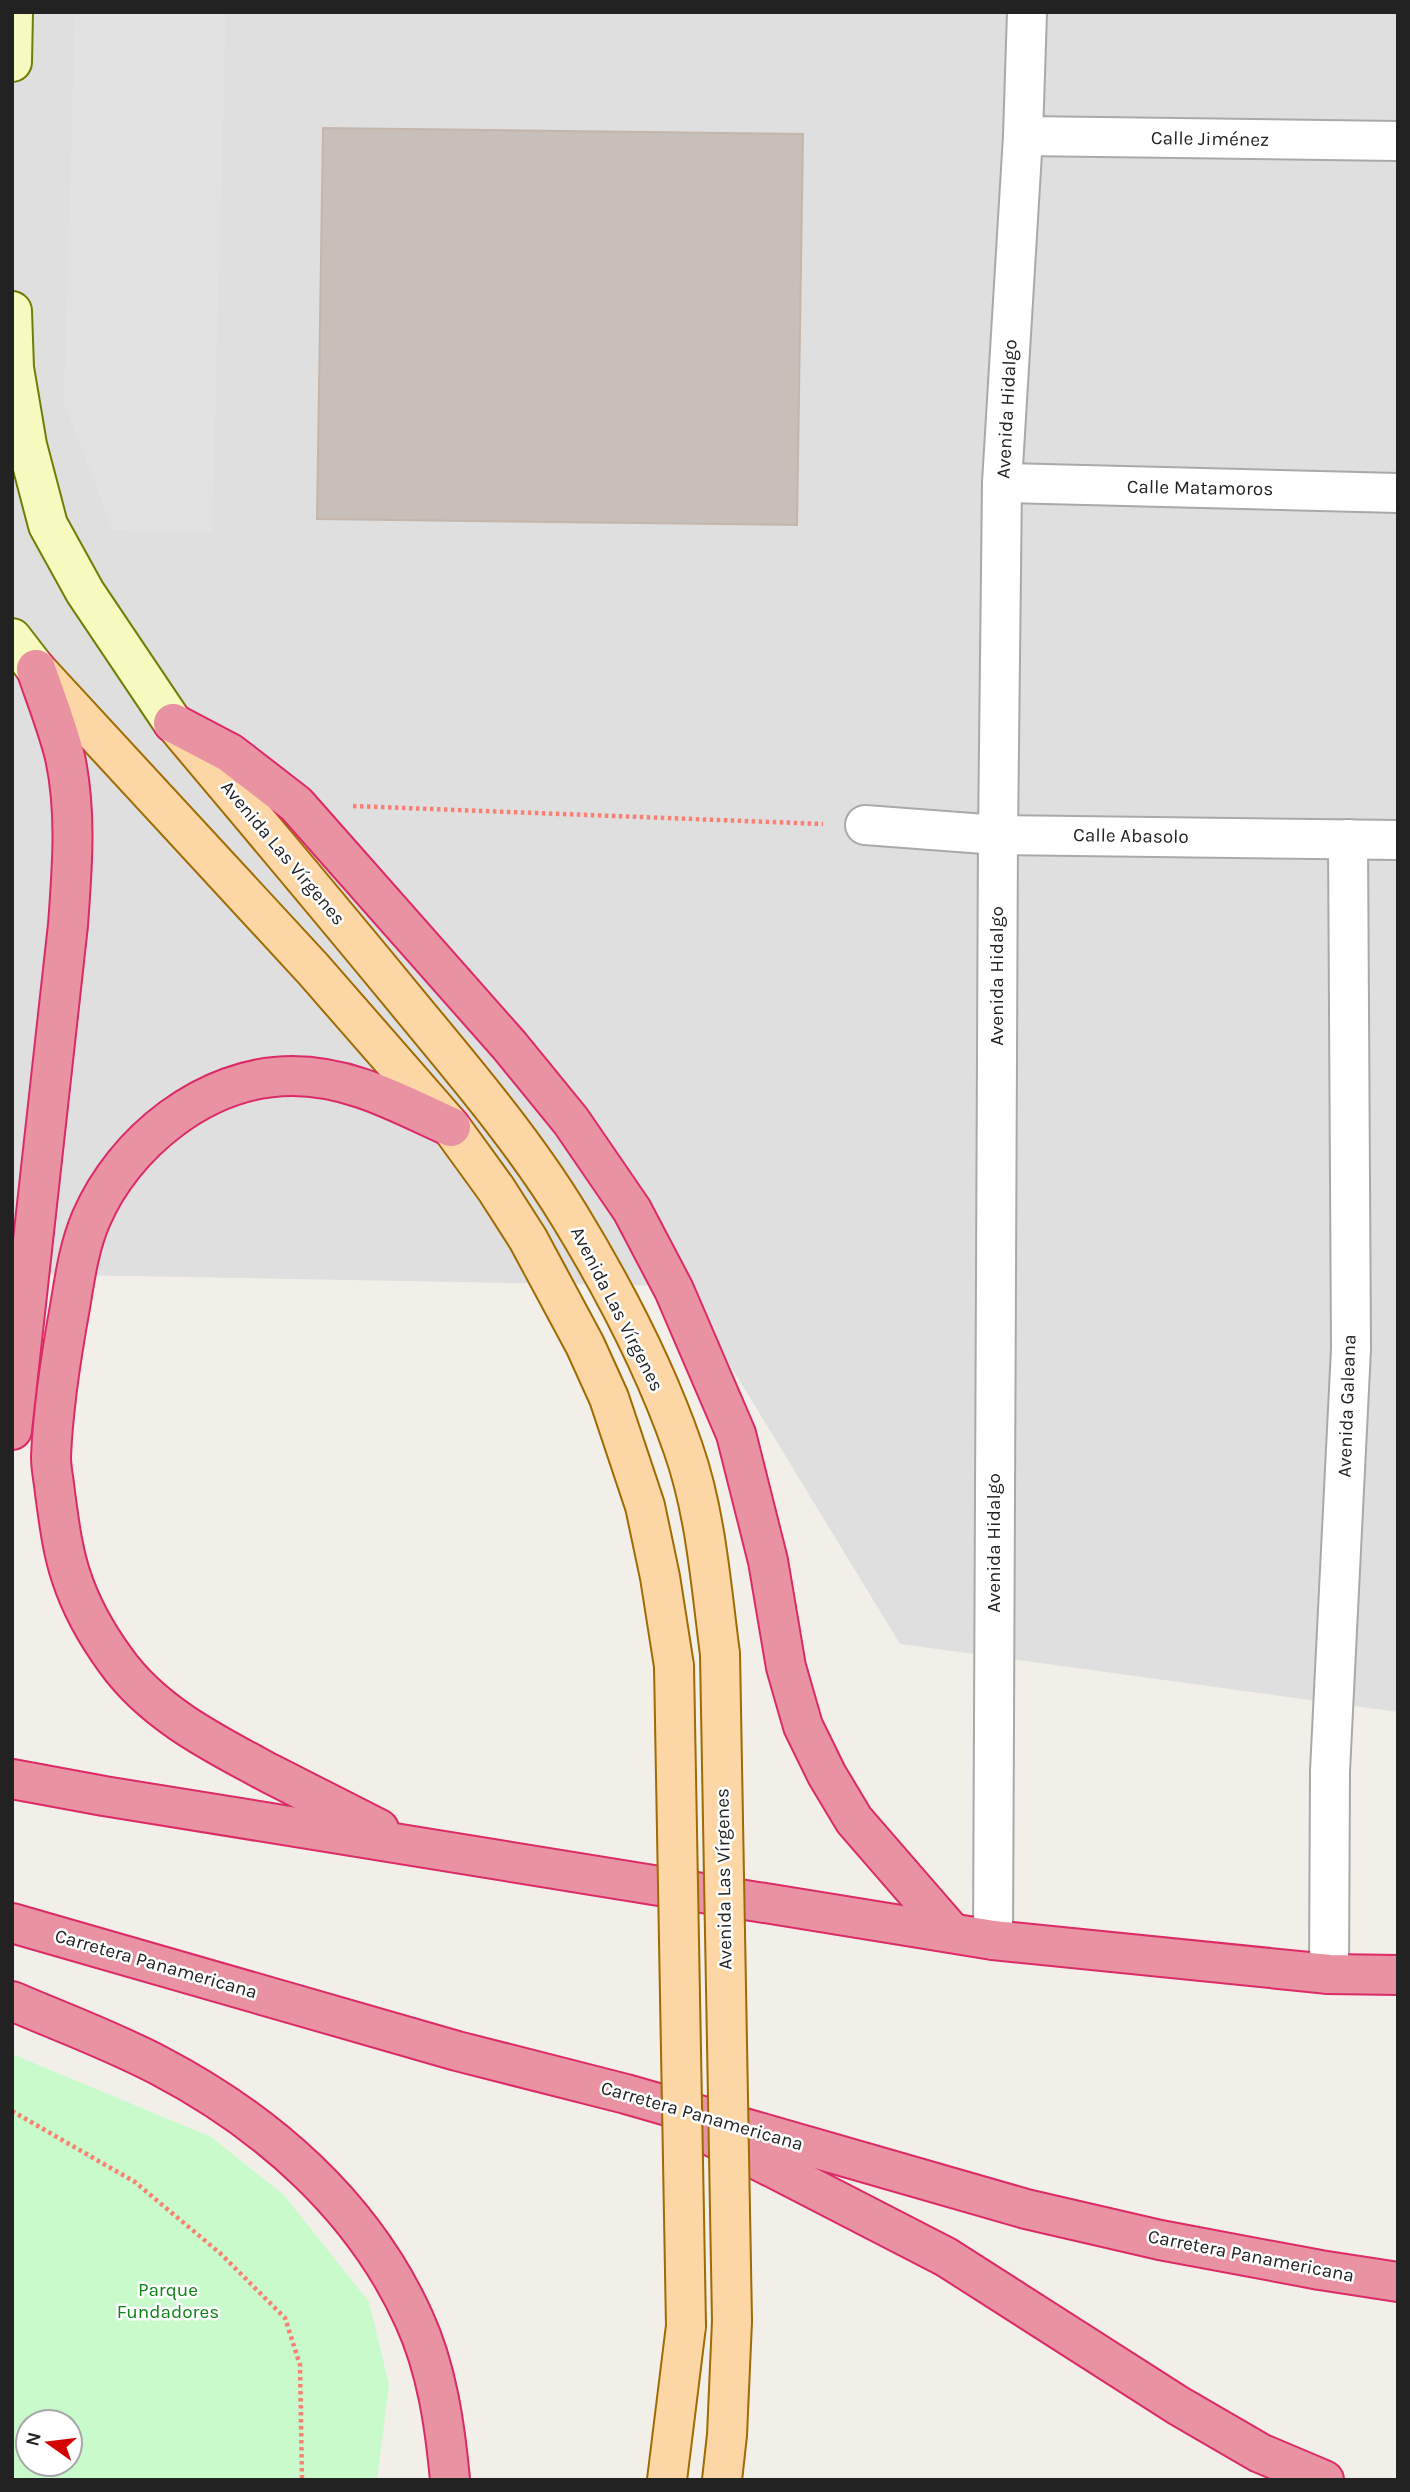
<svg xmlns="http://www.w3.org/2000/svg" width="1410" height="2492" font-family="Karla,sans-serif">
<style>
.residential{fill:#e0dfdf}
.park{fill:#c8facc;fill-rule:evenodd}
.parking{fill:#e2e2e2}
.building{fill:#c7bfb8;stroke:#c4b6ab;stroke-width:2}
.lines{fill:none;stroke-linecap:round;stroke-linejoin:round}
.street-casing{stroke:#a9a9a9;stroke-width:42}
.secondary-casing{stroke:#707d05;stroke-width:42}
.primary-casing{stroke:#a06b00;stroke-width:42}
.highway-casing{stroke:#dc2a67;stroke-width:42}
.path{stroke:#fa8072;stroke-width:4.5;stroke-dasharray:3.5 3.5;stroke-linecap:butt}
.street{stroke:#fff;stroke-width:38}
.secondary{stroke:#f7fabf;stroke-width:38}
.primary{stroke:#fcd6a4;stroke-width:38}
.highway{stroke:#e892a2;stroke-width:38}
.primary-bridge-casing{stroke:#a06b00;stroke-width:42;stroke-linecap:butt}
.primary-bridge{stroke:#fcd6a4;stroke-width:38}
.labels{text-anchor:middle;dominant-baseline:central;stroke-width:5;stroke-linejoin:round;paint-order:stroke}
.street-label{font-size:19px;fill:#222;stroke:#fff}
.park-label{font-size:19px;fill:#0c8416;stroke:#fff}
</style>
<rect width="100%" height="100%" fill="#f2efe9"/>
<path class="residential" d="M12 12H1398V1712L900 1644 682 1286 12 1274Z"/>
<path class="park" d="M12 2054 211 2137 283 2194 369 2302 389 2385 377 2480H12ZM28 2422H70V2464H28Z"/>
<path class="parking" d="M75 12H226L212 533 113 530 64 404Z"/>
<path class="building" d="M323 128 803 134 797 525 317 519Z"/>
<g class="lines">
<defs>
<g id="street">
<path d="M1023 136 1398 141"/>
<path d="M1002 483 1398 493"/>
<path d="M865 825 998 835 1398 840"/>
<path d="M993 1940 998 835 1002 483 1023 136 1027 12"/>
<path d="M1329 1974 1330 1771 1351 1349 1348 839"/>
</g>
<g id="secondary">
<path d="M12 62 13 12"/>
<path d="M12 311 14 368 27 445 48 525 85 592 173 723"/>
<path d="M12 638 36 669"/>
</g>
<g id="primary">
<path d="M36 669 313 969 451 1127 496 1189 528 1239 585 1345 609 1398 645 1506 660 1577 674 1666"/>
<path d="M174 723C249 812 324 901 398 991 457 1063 520 1135 569 1215 613 1287 655 1367 683 1448 706 1513 711 1586 720 1654"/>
<path d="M667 2480 686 2326"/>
<path d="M722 2480 727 2435 732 2321"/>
</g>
<g id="highway">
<path d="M173 723 230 753 296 804 509 1045 571 1121 632 1210 674 1290 736 1434 768 1561 786 1667 803 1726 827 1775 854 1820 952 1933"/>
<path d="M12 1430 68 925C72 869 77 813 65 757 58 728 46 698 36 669"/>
<path d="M12 1779 104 1796 993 1940 1329 1974 1398 1975"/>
<path d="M379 1829C343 1811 307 1792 271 1774 215 1744 154 1714 116 1661 97 1635 81 1607 71 1576 62 1549 59 1521 55 1493 54 1481 51 1469 51 1457 53 1407 61 1356 70 1307 75 1277 79 1247 91 1219 124 1142 206 1076 292 1076 351 1076 398 1103 451 1127"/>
<path d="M12 1923 457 2051 626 2094 1026 2209 1160 2240 1320 2270 1398 2282"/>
<path d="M12 2001C61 2022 112 2041 158 2065 267 2122 363 2206 414 2319 437 2369 445 2426 450 2480"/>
<path d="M713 2137 946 2257 1179 2406 1260 2453 1324 2480"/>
</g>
</defs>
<use href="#street" class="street-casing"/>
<use href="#secondary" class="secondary-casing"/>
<use href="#primary" class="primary-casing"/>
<use href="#highway" class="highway-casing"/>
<g class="path">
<path d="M353 806 823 824"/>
<path d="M12 2111 135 2182 221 2254 285 2318 300 2365 302 2480"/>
</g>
<use href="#street" class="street"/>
<use href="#secondary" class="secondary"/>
<use href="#primary" class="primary"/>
<use href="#highway" class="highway"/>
<defs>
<g id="primary-bridge">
<path d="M720 1654 732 2321"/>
<path d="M674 1666 686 2326"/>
</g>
</defs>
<use href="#primary-bridge" class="primary-bridge-casing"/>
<use href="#primary-bridge" class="primary-bridge"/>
</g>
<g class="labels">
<g class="street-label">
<text transform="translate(1210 139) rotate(1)">Calle Jiménez</text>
<text transform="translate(1007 409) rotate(-87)">Avenida Hidalgo</text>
<text transform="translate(1200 488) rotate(1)">Calle Matamoros</text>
<text transform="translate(1131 836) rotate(1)">Calle Abasolo</text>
<text transform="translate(283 853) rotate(50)">Avenida Las Vírgenes</text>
<text transform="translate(997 976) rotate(-90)">Avenida Hidalgo</text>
<text transform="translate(617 1309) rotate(63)">Avenida Las Vírgenes</text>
<text transform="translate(1347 1406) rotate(-88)">Avenida Galeana</text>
<text transform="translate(994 1543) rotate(-90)">Avenida Hidalgo</text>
<text transform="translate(724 1879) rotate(-91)">Avenida Las Vírgenes</text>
<text transform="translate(156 1964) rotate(16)">Carretera Panamericana</text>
<text transform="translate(702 2116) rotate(16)">Carretera Panamericana</text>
<text transform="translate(1251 2256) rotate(11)">Carretera Panamericana</text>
</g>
<g class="park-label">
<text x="168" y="2290">Parque<tspan x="168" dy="22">Fundadores</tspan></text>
</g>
</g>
<rect width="1410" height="2492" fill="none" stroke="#222222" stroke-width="28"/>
<g transform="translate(49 2443) rotate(284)"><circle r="33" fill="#ffffff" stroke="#a7a7a7" stroke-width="2"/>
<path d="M0-5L12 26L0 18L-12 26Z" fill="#d40000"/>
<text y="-10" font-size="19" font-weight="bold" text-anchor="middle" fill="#222222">N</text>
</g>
</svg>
